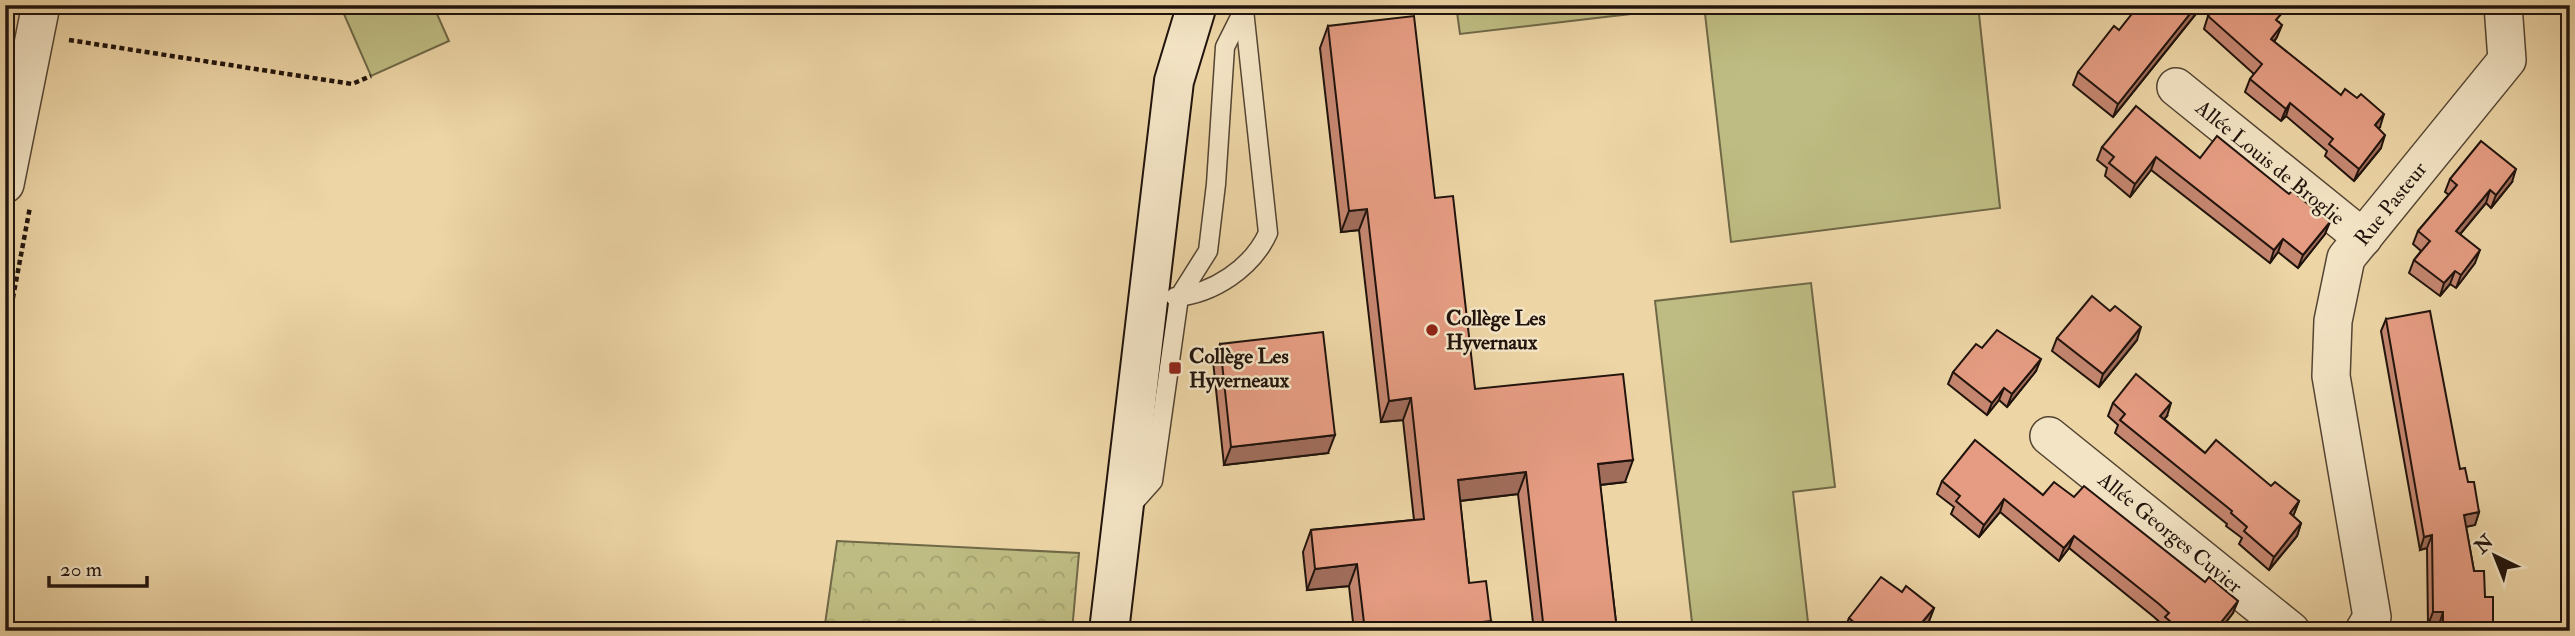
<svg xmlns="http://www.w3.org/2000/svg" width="2575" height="636" font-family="'IM FELL Double Pica',serif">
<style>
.forest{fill:url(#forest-crowns);stroke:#6f6847;stroke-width:2}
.park{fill:#bebc82;stroke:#6f6847;stroke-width:2}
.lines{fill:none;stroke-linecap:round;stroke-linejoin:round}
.lane-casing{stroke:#534432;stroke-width:21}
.street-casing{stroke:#534432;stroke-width:40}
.secondary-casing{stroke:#20130c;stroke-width:42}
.path{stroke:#20130c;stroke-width:4.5;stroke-dasharray:5 3.5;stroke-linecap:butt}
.lane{stroke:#f3e4c5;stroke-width:18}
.street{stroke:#f3e4c5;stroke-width:37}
.secondary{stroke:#f3e4c5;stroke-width:38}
.wall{fill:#c58670;stroke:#20130c;stroke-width:2}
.shaded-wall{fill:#a06d5b;stroke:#20130c;stroke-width:2}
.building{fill:#e59c82;stroke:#20130c;stroke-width:2}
.poi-dot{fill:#8f2418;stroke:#f3e4c5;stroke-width:2.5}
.labels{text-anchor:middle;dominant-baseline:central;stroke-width:5;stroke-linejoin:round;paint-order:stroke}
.street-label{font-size:21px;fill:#20130c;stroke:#f3e4c5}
.poi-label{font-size:21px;font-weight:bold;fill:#20130c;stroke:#f3e4c5;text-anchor:start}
</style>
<defs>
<pattern id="forest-crowns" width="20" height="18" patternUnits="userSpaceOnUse" patternTransform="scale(1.75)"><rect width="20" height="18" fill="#bebc82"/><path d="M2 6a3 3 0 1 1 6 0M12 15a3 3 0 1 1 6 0" fill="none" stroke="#a3a16f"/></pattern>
</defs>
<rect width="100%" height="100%" fill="#edd5a6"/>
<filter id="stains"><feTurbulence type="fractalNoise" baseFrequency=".00286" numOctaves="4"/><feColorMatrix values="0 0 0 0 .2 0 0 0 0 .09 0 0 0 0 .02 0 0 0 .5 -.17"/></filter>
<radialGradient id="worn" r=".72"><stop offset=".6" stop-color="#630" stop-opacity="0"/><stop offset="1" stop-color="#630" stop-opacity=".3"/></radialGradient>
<path class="forest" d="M837 541 1079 553 1072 631H824Z"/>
<g class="park">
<path d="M340 5H433L449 41 371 76Z"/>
<path d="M1456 5H1629L1630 14 1460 34Z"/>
<path d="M1704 5H1978L2000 208 1731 242Z"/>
<path d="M1811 283 1835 487 1793 492 1809 631H1693L1655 301Z"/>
</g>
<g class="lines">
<defs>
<g id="lane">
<path d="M1175 297C1213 294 1252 268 1268 233L1244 10"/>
<path d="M1129 508 1153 481 1179 297 1208 251 1216 184 1225 47 1246 5"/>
</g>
<g id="street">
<path d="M2176 87 2363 238"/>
<path d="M5 184 41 5"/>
<path d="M2049 436 2291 631"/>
<path d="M2364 631 2372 617 2331 376 2333 321 2346 258 2507 60 2503 5"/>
</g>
<path id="secondary" d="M1109 631 1174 81 1197 5"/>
</defs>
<use href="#lane" class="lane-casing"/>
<use href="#street" class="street-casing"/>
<use href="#secondary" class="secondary-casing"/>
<g class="path">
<path d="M69 40 352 84 371 76"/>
<path d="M5 340 30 207"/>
</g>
<use href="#lane" class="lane"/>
<use href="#street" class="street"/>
<use href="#secondary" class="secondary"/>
</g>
<g class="wall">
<path d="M2421 5H2433L2428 11Z"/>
<path d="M2232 8 2279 22 2277 37 2274 42 2380 127 2378 129 2381 148 2354 181 2325 156 2327 151 2286 116 2281 121 2245 92 2250 79 2254 74 2204 29 2208 16Z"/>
<path d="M2199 10 2113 117 2073 85 2078 72 2119 30Z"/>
<path d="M1328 26 1435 198 1475 389 1625 482 1600 485 1617 631H1534L1518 494 1460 501 1469 583 1488 631H1354L1349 586 1307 590 1303 552 1311 530 1414 520 1403 420 1381 422 1359 230 1341 232 1320 48Z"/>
<path d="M2102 147 2200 158 2325 234 2298 268 2278 252 2270 263 2151 170 2130 197 2105 176 2107 168 2097 160Z"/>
<path d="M2450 179 2512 182 2491 208 2486 203 2460 234 2475 263 2456 288 2450 284 2440 296 2409 273 2414 260 2421 251 2413 244 2418 231 2449 195 2445 192Z"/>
<path d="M2110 311 2137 340 2099 387 2052 351 2057 338Z"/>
<path d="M2386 319 2460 469 2468 482 2479 512 2475 525 2466 527 2474 571 2485 597 2493 631H2438L2439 625H2428L2427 548 2420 550 2381 331Z"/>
<path d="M1220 344 1328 453 1224 465 1213 361Z"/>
<path d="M1982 348 2036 371 2007 407 1999 400 1987 415 1948 384 1953 372Z"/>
<path d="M2113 403 2167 416 2164 419 2205 453 2299 501 2293 516 2301 523 2297 536 2269 570 2239 544 2242 538 2226 526 2227 524 2115 433 2118 425 2108 416Z"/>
<path d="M1942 481 2043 495 2074 497 2233 613 2219 631H2162L2161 630 2163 625 2154 617 2069 548 2059 561 2000 512 1979 537 1951 514 1954 507 1937 494Z"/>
<path d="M1902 592 1934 608 1929 621 1921 631H1844L1849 618Z"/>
</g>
<g class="shaded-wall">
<path d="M2197 5H2201L2199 10 2113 117 2118 104Z"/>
<path d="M2282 25 2277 37 2266 51 2271 39Z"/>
<path d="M2290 103 2286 116 2281 121 2286 109Z"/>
<path d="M2384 114 2380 127 2370 138 2375 125Z"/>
<path d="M2385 135 2381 148 2354 181 2359 169Z"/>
<path d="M2156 157 2151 170 2130 197 2135 184Z"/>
<path d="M2516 169 2512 182 2491 208 2496 195Z"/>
<path d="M2490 190 2486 203 2452 244 2456 231Z"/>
<path d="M1367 209 1359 230 1341 232 1349 211Z"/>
<path d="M2330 222 2325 234 2298 268 2303 255Z"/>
<path d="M2283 239 2278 252 2270 263 2274 250Z"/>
<path d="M2480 250 2475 263 2456 288 2461 275Z"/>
<path d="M2455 271 2450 284 2440 296 2444 283Z"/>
<path d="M2141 327 2137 340 2099 387 2103 374Z"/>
<path d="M2041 359 2036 371 2007 407 2012 394Z"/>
<path d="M2004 388 1999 400 1987 415 1992 403Z"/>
<path d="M1411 398 1403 420 1381 422 1389 401Z"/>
<path d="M2171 403 2167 416 2156 429 2160 416Z"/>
<path d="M1335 435 1328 453 1224 465 1231 447Z"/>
<path d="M1633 460 1625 482 1590 486 1598 464Z"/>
<path d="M1526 472 1518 494 1450 502 1458 480Z"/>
<path d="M2004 499 2000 512 1979 537 1984 525Z"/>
<path d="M2299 501 2294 514 2285 526 2290 513Z"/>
<path d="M2479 512 2475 525 2460 528 2464 515Z"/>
<path d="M2301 523 2297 536 2269 570 2274 557Z"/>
<path d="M2432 535 2427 548 2420 550 2424 537Z"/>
<path d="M2074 536 2069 548 2059 561 2064 548Z"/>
<path d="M1357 564 1349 586 1307 590 1315 569Z"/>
<path d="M2238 601 2233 613 2219 631H2214Z"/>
<path d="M1934 608 1929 621 1921 631H1915Z"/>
<path d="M2433 612H2443L2439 625H2428Z"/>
<path d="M1491 621 1488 631H1404Z"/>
</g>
<g class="building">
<path d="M2139 5H2197L2118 104 2078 72 2114 26 2119 30Z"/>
<path d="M2217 5H2228L2232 8 2234 5H2273L2282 13 2276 20 2282 25 2271 39 2341 95 2345 89 2357 98 2361 94 2384 114 2375 125 2385 135 2359 169 2329 144 2333 139 2290 103 2286 109 2250 79 2262 64 2208 16Z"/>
<path d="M1414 16 1435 198 1453 196 1475 389 1623 374 1633 460 1598 464 1617 631H1544L1526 472 1458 480 1469 583 1486 581 1491 621 1404 631H1365L1357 564 1315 569 1311 530 1424 519 1411 398 1389 401 1367 209 1349 211 1328 26Z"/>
<path d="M2136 106 2200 158 2217 136 2289 194 2292 191 2330 222 2303 255 2283 239 2274 250 2156 157 2135 184 2109 163 2114 157 2102 147Z"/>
<path d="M2481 141 2516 169 2496 195 2490 190 2456 231 2480 250 2461 275 2455 271 2444 283 2414 260 2430 241 2418 231 2457 185 2450 179Z"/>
<path d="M2092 296 2110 311 2115 306 2141 327 2103 374 2057 338Z"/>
<path d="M2430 311 2460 469 2465 468 2468 482H2474L2479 512 2464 515 2474 571H2484L2485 597H2493V631H2443V612H2433L2432 535 2424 537 2386 319Z"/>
<path d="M1997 330 2041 359 2012 394 2004 388 1992 403 1953 372 1976 344 1982 348Z"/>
<path d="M1323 332 1335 435 1231 447 1220 344Z"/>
<path d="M2136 374 2171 403 2160 416 2205 453 2216 440 2271 486 2275 482 2299 501 2290 513 2301 523 2274 557 2244 531 2247 527 2231 513 2232 511 2120 420 2125 414 2113 403Z"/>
<path d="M1975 440 2043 495 2054 482 2074 497 2084 486 2205 582 2209 577 2238 601 2214 631H2205L2199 626 2194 631H2182L2165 617 2169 613 2159 604 2074 536 2064 548 2004 499 1984 525 1956 501 1960 496 1942 481Z"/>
<path d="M1881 577 1902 592 1906 586 1934 608 1915 631H1864L1849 618Z"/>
</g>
<g class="poi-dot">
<circle cx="1432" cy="330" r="7"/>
<rect x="1168" y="361" width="14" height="14" rx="3.5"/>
</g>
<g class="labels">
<g class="street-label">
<text transform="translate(2270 163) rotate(39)">Allée Louis de Broglie</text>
<text transform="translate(2391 204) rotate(-51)">Rue Pasteur</text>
<text transform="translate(2170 533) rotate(39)">Allée Georges Cuvier</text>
</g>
<g class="poi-label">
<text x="1446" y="318">Collège Les<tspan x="1446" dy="24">Hyvernaux</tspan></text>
<text x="1189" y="356">Collège Les<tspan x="1189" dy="24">Hyverneaux</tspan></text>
</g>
</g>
<rect width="2575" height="636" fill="none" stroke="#edd5a6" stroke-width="28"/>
<rect x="7" y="7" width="2561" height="622" fill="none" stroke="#20130c" stroke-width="3.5"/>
<rect x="14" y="14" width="2547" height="608" fill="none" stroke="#20130c" stroke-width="2"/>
<g transform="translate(2495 556) rotate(317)" stroke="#f3e4c5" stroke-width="5" paint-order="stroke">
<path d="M0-5L12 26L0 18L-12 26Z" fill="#20130c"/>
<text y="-10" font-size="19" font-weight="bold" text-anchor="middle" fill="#20130c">N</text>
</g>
<path d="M49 576v10h98v-10" fill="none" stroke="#20130c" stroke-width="3.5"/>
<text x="60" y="576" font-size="21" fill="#20130c" stroke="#f3e4c5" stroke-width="5" paint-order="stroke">20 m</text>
<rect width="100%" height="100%" filter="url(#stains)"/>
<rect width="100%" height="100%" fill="url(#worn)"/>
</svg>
